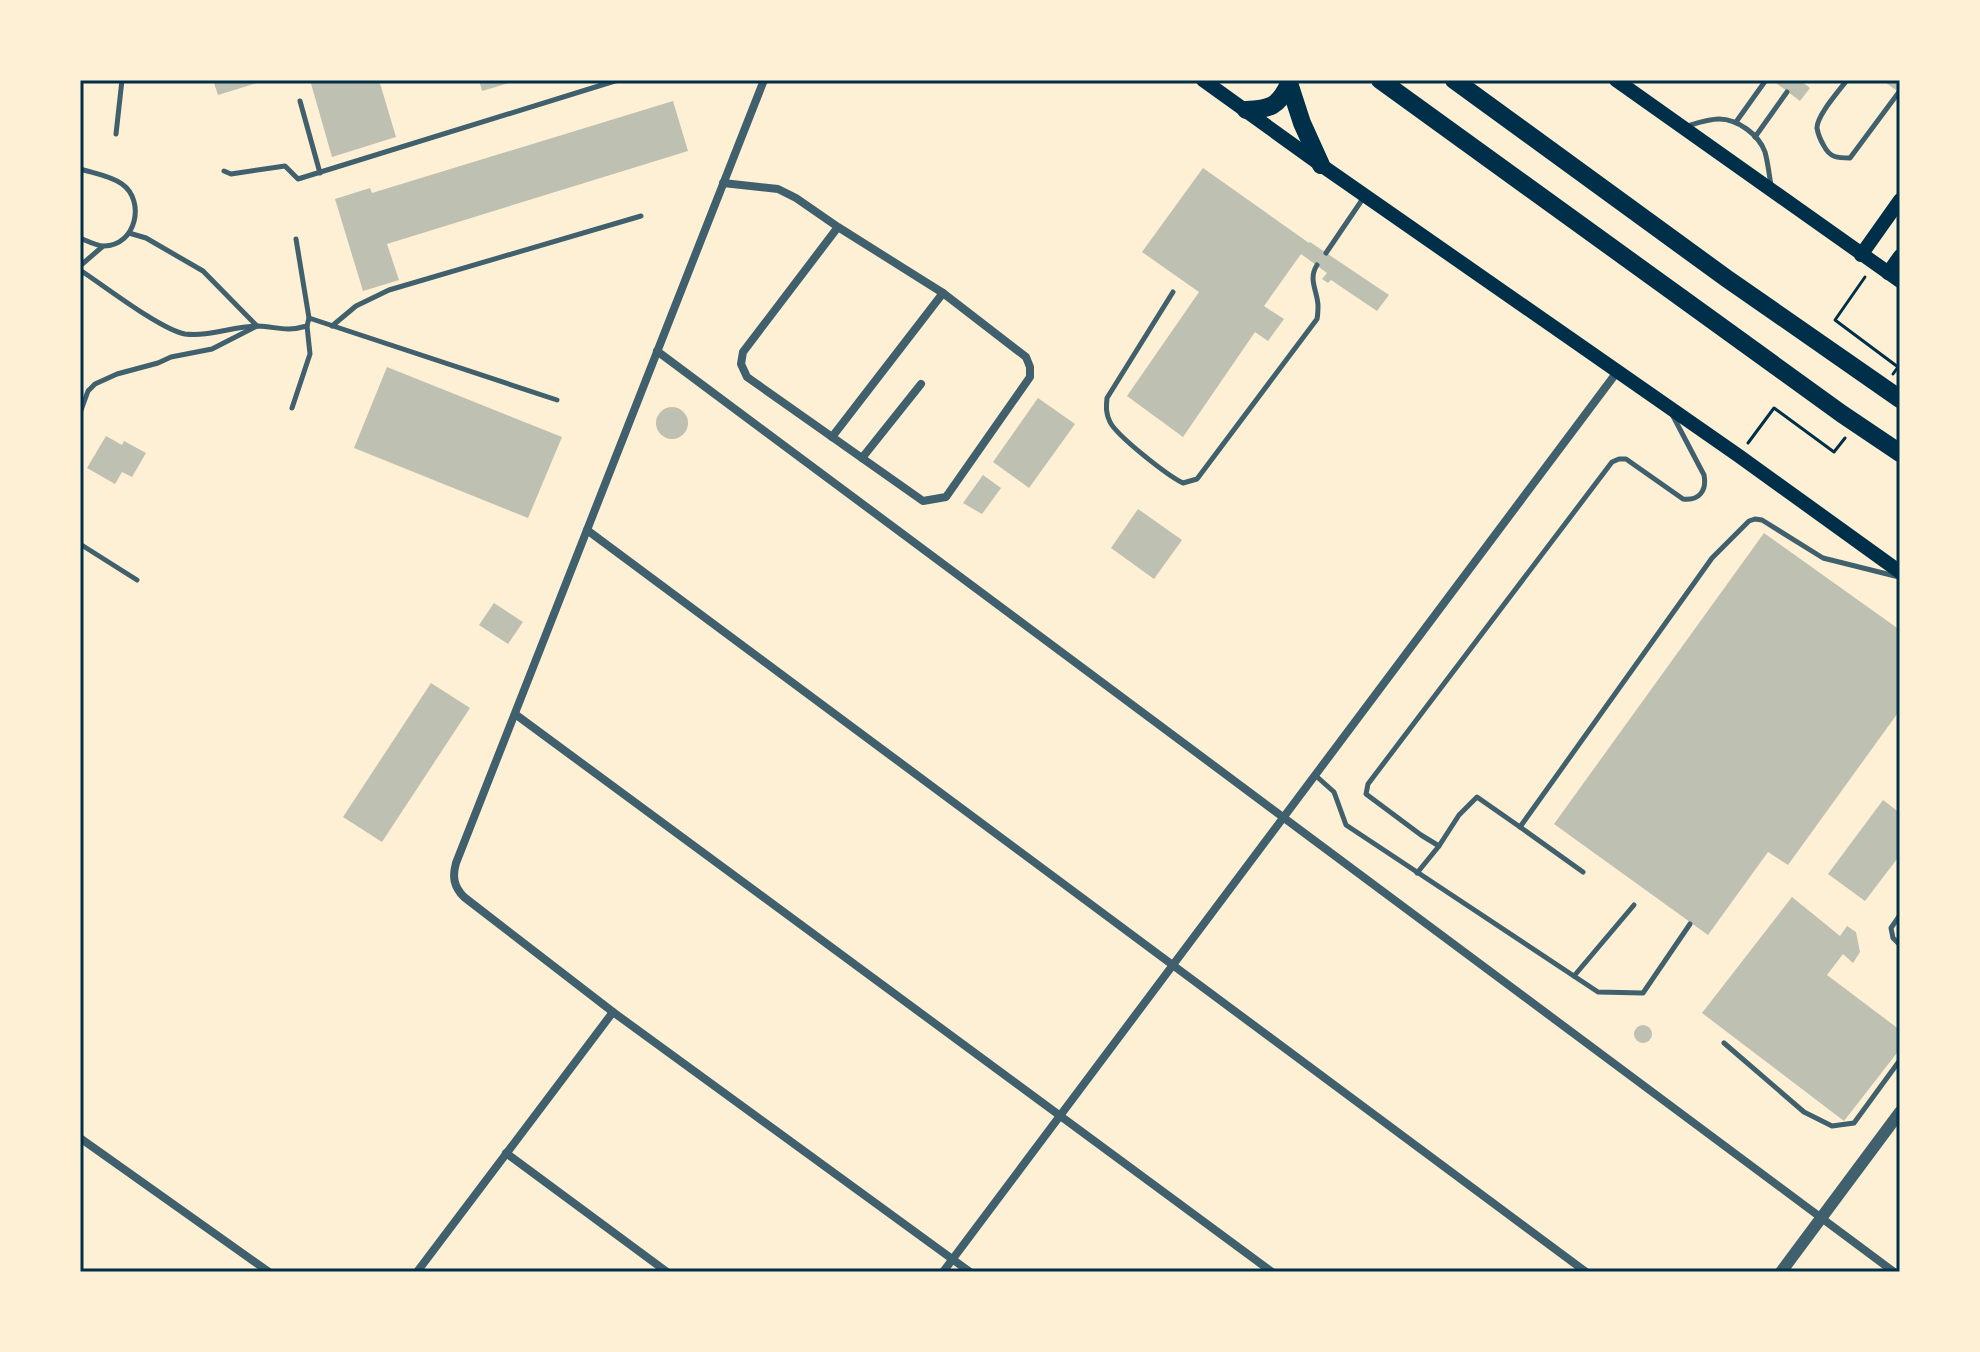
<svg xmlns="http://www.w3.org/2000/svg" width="1980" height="1352" font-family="'Roboto Condensed',sans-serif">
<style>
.building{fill:#bec0b2}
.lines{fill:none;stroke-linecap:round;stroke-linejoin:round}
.path{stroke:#003049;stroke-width:3}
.service{stroke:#3f606c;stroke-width:5}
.minor{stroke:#3f606c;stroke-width:8}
.tertiary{stroke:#3f606c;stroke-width:12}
.secondary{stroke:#003049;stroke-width:14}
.motorway{stroke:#003049;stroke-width:18}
.neatline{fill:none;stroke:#003049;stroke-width:3}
</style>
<rect width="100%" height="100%" fill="#fdf0d5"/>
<g class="building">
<path d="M213 80H263V81L218 95Z"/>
<path d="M310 80H379L396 137 332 157Z"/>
<path d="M479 80H516V81L482 91Z"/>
<path d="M1772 80H1800L1810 88 1800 101Z"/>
<path d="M1882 80H1900V93Z"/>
<path d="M673 101 688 151 387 244 399 280 363 291 335 199 370 188 372 193Z"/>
<path d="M1203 168 1309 243 1310 242 1389 295 1377 311 1331 280 1328 283 1322 279 1327 273 1301 254 1264 306 1284 319 1268 341 1255 332 1183 437 1127 396 1199 292 1142 252Z"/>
<path d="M387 367 562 437 528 518 354 448Z"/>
<path d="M1038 398 1075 424 1029 488 993 462Z"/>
<circle cx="672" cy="423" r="16"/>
<path d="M106 436 122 445 124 441 146 453 132 477 122 472 115 484 87 468Z"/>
<path d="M983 475 1001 488 982 514 963 503Z"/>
<path d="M1138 509 1182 540 1154 579 1111 548Z"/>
<path d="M1764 533 1900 630V710L1788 865 1768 852 1708 935 1554 824Z"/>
<path d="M494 603 523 622 508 644 479 625Z"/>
<path d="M431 683 470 708 382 842 343 817Z"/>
<path d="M1883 800 1900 813V855L1865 901 1828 874Z"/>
<path d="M1792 897 1840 936 1847 926 1856 932 1860 952 1853 963 1843 954 1827 975 1900 1030V1049L1844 1121 1702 1013Z"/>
<circle cx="1643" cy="1034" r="9"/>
</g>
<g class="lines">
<g class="path">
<path d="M1865 277 1835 320 1898 367 1893 374"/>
<path d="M1748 443 1774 408 1834 452 1845 438"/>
</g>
<g class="service">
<path d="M1847 80C1839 91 1817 115 1817 128 1818 134 1821 141 1824 146 1830 158 1838 158 1850 158L1899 92"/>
<path d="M300 101 320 173"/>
<path d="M1736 122 1766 80"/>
<path d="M1687 126C1697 123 1709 119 1719 119 1738 119 1759 135 1765 152 1768 163 1769 174 1771 185"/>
<path d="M116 134 122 80"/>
<path d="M1755 137 1787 92"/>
<path d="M80 169C93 173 111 176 122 184 146 201 136 246 104 246 97 246 87 241 80 238"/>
<path d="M224 171 231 174 285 166 298 179 618 80"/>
<path d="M1326 253 1364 197"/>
<path d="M80 266 102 247"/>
<path d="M80 270C103 285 161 330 185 334 209 337 234 326 258 326 278 327 286 332 307 326L309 318 296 239"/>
<path d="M1173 292 1107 398C1106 408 1106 414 1110 422 1117 436 1168 476 1183 483L1197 479 1317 319C1318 314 1318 310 1318 305 1317 290 1308 279 1317 265"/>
<path d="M309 318 557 400"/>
<path d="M332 326 356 306 389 290 641 216"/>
<path d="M292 408 310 354 307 326"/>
<path d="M80 413 88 391 95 384 117 374 158 363 171 357 212 349 257 326 203 271 146 238 129 233"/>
<path d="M1673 416 1704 475C1707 491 1699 501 1683 499L1626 459H1619L1612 462 1368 784 1366 794 1421 835 1439 846 1459 815 1477 797 1520 827 1712 558 1749 521 1755 519 1762 520 1823 558 1899 577"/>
<path d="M80 544 137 580"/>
<path d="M1315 775 1334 792 1346 825 1598 992 1643 993 1690 924"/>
<path d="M1520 827 1583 872"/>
<path d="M1417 873 1439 846"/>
<path d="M1900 915 1891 928 1893 938 1900 945"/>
<path d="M1574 976 1634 905"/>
<path d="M1724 1043 1804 1112 1832 1126 1854 1123 1900 1060"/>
</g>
<g class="minor">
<path d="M764 80 456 863C452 877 454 887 464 897L613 1012 970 1272"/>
<path d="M723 183 778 189 796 198 838 227 943 293 1026 357 1030 367V377L946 497 923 501 747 377 741 364 743 352 838 227"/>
<path d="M657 351 1894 1272"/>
<path d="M832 437 943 293"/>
<path d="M862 458 921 384"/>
<path d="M587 530 1586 1272"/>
<path d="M515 714 1272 1272"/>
<path d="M80 1138 269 1272"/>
<path d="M506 1153 667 1272"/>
<path d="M417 1272 613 1012"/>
<path d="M943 1272 1617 372"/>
</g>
<path class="tertiary" d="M1781 1272 1900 1112"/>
<g class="secondary">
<path d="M1203 80 1321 165 1739 456 1900 572"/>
<path d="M1616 80 1900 281"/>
<path d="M1861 255 1900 200"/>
<path d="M1888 273 1900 256"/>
</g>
<g class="motorway">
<path d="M1288 80 1302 123 1321 165"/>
<path d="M1380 80 1842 414 1900 453"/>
<path d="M1454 80 1726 278 1900 399"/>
<path d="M1246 110C1270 109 1278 107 1289 84"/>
</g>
</g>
<rect width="1980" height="1352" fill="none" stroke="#fdf0d5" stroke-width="164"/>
<rect x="82" y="82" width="1816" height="1188" class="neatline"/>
</svg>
